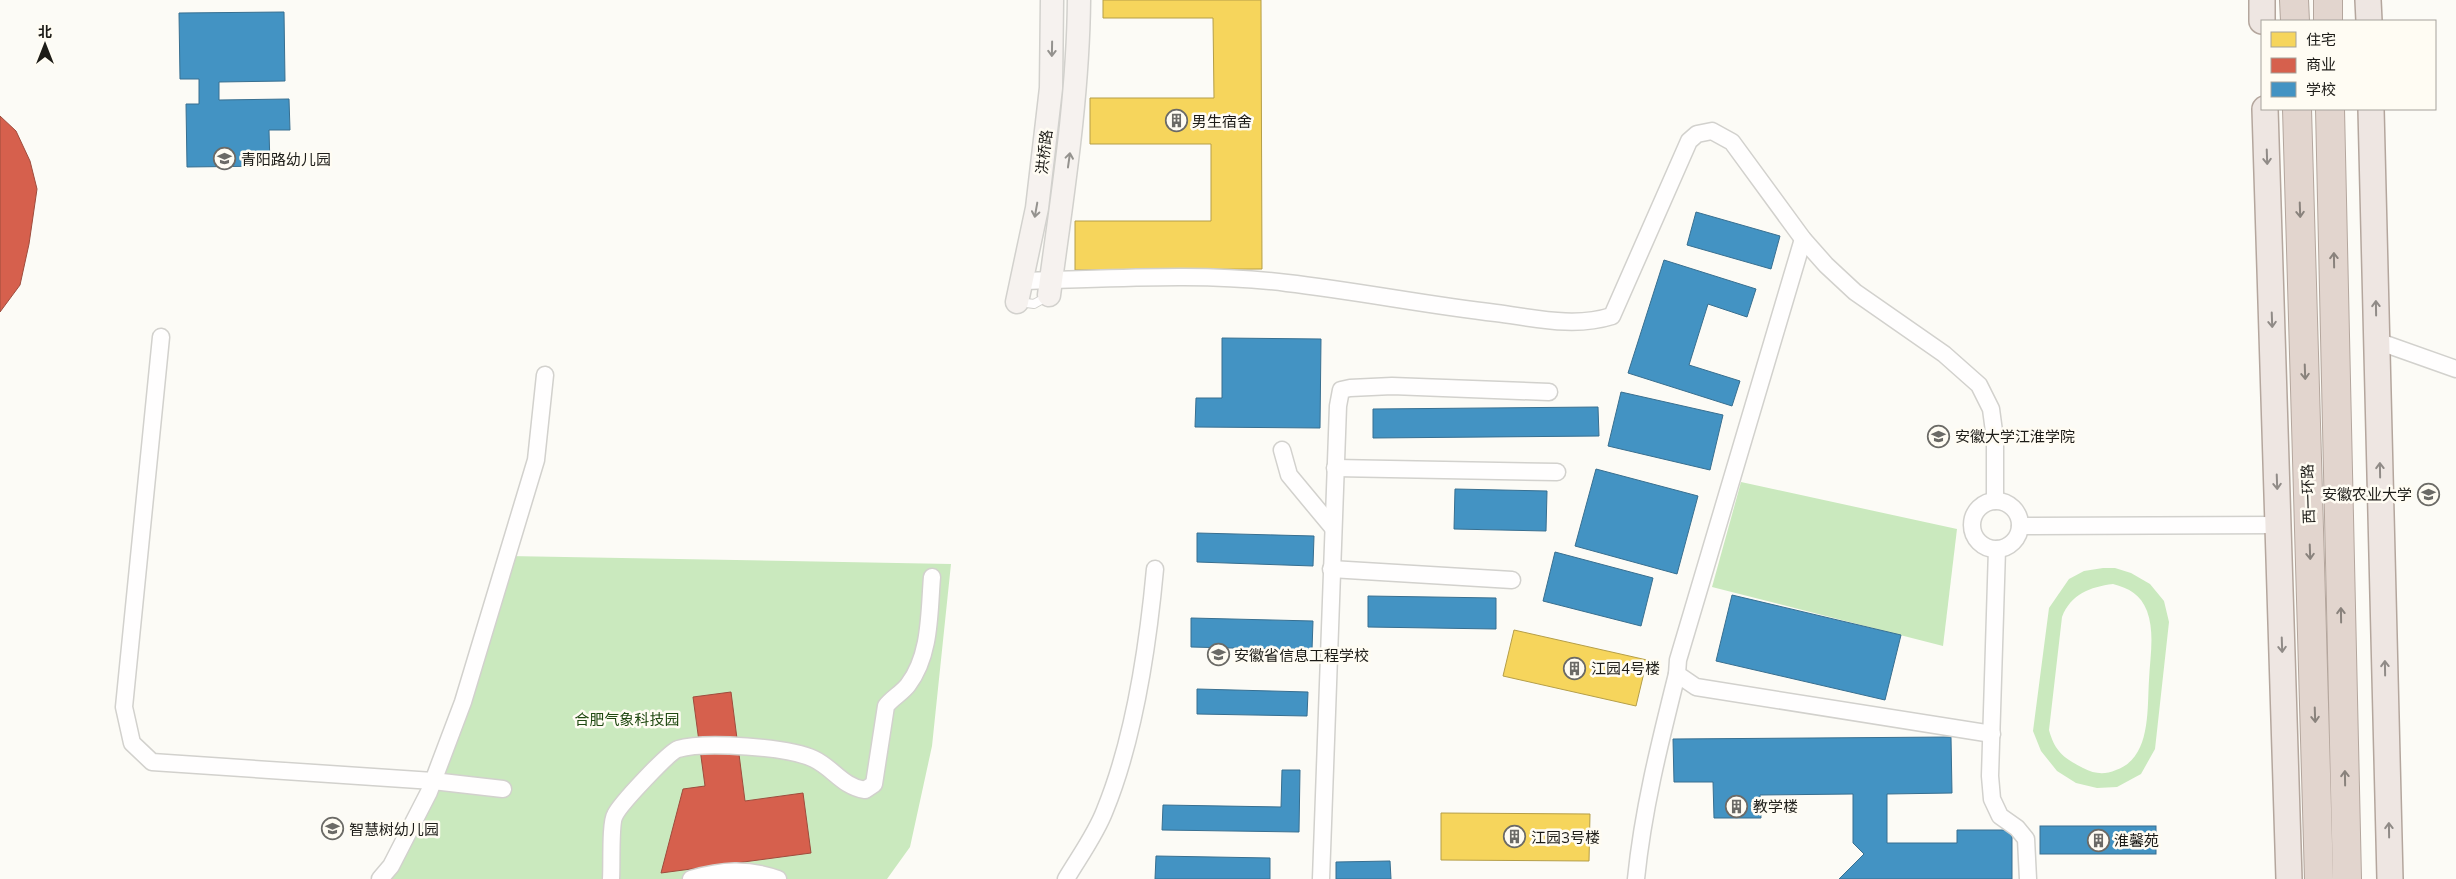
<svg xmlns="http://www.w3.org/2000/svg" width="2456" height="879" font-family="Mulish,'Noto Sans SC',sans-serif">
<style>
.green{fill:#cae9be;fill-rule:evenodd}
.homes{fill:#f6d55c;stroke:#b59e48}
.shops{fill:#d6604d;stroke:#9e4c3d}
.schools{fill:#4393c3;stroke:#386f90}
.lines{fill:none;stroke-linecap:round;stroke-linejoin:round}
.lane-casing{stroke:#d2d1cd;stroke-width:10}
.street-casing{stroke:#d2d1cd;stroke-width:19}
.secondary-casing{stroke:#d2d1cd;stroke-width:25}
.primary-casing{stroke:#b4a69d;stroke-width:28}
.highway-casing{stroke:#b4a69d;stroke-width:30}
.lane{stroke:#fffefe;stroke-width:8}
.street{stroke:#fffefe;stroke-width:16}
.secondary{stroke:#f6f2ef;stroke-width:22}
.primary{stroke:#eee6e2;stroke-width:25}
.highway{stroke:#e2d5ce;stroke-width:28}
.oneway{stroke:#94928e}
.oneway2{stroke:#908b87}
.oneway3{stroke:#89827c}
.labels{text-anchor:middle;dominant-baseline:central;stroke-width:5;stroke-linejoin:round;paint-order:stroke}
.poi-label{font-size:15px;fill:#1d1c18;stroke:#fffcf3;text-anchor:start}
.street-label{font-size:15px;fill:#1d1c18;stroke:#fffcf3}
.park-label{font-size:15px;fill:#204912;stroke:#fffcf3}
</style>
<rect width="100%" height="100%" fill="#fcfbf6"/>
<g class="green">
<path d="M1741 482 1957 529 1943 646 1712 587Z"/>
<path d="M508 556 951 564 932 746 910 847 887 879H380L429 792Z"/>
<path d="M2103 568H2115L2131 573 2150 584 2164 601 2169 622 2155 749 2141 774 2117 787 2097 788 2076 783 2057 771 2041 751 2033 731 2049 608 2069 579 2084 571ZM2113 584C2129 588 2141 595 2147 611 2155 633 2150 657 2149 680 2147 711 2151 758 2116 770 2104 775 2095 774 2083 768 2064 758 2055 752 2049 730L2062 617C2071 594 2090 587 2113 584Z"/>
</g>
<g class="homes">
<path d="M1103 0H1261L1262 269 1075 270V221H1211V144H1090V98H1214L1213 18H1103Z"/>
<path d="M1514 630 1647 660 1636 706 1503 676Z"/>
<path d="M1441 813 1590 814 1589 861 1441 860Z"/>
</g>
<g class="shops">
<path d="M0 116 16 131 30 161 37 189 29 244 20 285 0 312Z"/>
<path d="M731 692 745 801 803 793 811 853 661 873 683 789 705 786 693 697Z"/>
</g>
<g class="schools">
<path d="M284 12 285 81 219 82V100L289 99 290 130H269L270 166 187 167 186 104H199V79H180L179 13Z"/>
<path d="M1696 212 1780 236 1771 269 1687 245Z"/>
<path d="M1664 260 1756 289 1747 317 1708 304 1689 365 1740 381 1732 406 1628 373Z"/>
<path d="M1222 338 1321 339 1320 428 1195 427 1196 398H1222Z"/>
<path d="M1621 392 1723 415 1710 470 1608 446Z"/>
<path d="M1598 407 1599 436 1373 438V409Z"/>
<path d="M1596 469 1698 496 1677 574 1575 546Z"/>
<path d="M1455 489 1547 491 1546 531 1454 529Z"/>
<path d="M1197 533 1314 536 1313 566 1197 562Z"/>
<path d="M1555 552 1653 578 1641 626 1543 601Z"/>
<path d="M1732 595 1901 635 1885 700 1716 661Z"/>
<path d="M1368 596 1496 598V629L1368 627Z"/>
<path d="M1191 618 1313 621 1312 650 1191 647Z"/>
<path d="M1197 689 1308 692 1307 716 1197 714Z"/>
<path d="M1951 737 1952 793 1887 794V843H1957V830H2012V879H1839L1864 854 1853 843V794L1760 795 1761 818H1714L1713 782H1674L1673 739Z"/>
<path d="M1282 770H1300L1299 832 1162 830 1163 805 1281 807Z"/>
<rect x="2040" y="826" width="116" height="28"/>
<path d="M1156 856 1270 858V879H1155Z"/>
<path d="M1390 861 1391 879H1336V862Z"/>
</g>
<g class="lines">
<defs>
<path id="lane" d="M1019 302 1034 304 1048 296"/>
<g id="street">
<path d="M1803 239 1678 660 1677 674 1696 687 1992 734"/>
<path d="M1022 281C1109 279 1201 272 1287 283 1357 291 1426 305 1496 313 1535 318 1574 328 1612 316L1689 141 1697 134 1712 131 1732 142 1803 239 1826 265 1855 292 1944 354 1979 385 1991 409 1995 439V501"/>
<path d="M161 337 124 707 132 743 152 762 433 781 503 789"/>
<path d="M2377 341 2456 369"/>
<path d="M1282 450 1289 475 1333 528"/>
<path d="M1335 468 1557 472"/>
<circle cx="1996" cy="525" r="24"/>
<path d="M2020 526 2278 525"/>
<path d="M1997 549 1990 776 1992 799 2000 816 2017 828 2026 839 2028 879"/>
<path d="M1331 569 1512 580"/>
<path d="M380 879 391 866 429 792 463 702 536 460 545 375"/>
<path d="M611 879C612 867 610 823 615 815 620 804 669 752 678 749 705 741 789 747 814 759 833 768 843 787 865 790L874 784 886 706C892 698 902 693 908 685 931 655 929 612 932 577"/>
<path d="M691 879C722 870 747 868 778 879"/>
<path d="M1066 879C1079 857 1096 834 1105 810 1134 739 1148 645 1155 569"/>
<path d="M1321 879 1338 406 1341 390 1350 388 1392 386 1549 392"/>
<path d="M1636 879C1643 809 1660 742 1677 674"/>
</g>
<g id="secondary">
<path d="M1049 295C1062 197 1078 100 1079 0"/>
<path d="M1017 302 1037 208 1051 88 1052 0"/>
</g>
<g id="primary">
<path d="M2262 0V21"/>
<path d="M2368 0 2369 21"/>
<path d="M2265 109 2289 879"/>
<path d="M2371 109 2390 879"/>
</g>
<g id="highway">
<path d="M2294 0 2295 21"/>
<path d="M2328 0V21"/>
<path d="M2297 109 2319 879"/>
<path d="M2330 109 2347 879"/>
</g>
</defs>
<use href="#lane" class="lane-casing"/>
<use href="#street" class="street-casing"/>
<use href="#secondary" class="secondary-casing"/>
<use href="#primary" class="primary-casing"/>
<use href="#highway" class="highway-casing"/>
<use href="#lane" class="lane"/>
<use href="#street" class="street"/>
<use href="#secondary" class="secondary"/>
<use href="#primary" class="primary"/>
<use href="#highway" class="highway"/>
</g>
<defs><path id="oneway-shaft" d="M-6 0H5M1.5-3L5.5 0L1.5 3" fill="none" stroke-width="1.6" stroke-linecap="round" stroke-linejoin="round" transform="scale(1.25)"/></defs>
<g class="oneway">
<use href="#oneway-shaft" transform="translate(1052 49) rotate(91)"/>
<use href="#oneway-shaft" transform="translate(1069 160) rotate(-82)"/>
<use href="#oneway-shaft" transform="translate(1036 210) rotate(100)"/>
</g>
<g class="oneway2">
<use href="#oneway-shaft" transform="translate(2267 157) rotate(88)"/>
<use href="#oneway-shaft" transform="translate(2376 308) rotate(-91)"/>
<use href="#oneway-shaft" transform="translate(2272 320) rotate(88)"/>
<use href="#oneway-shaft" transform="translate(2380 470) rotate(-91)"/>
<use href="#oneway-shaft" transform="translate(2277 482) rotate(88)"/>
<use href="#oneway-shaft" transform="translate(2282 645) rotate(88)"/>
<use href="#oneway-shaft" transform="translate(2385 668) rotate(-91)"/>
<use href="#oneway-shaft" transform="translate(2389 830) rotate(-91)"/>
</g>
<g class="oneway3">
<use href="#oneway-shaft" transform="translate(2300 210) rotate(88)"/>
<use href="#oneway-shaft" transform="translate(2334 260) rotate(-91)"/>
<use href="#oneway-shaft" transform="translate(2305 372) rotate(88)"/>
<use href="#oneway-shaft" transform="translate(2310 552) rotate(88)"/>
<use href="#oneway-shaft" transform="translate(2341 615) rotate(-91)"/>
<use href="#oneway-shaft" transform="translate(2315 715) rotate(88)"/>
<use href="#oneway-shaft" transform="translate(2345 778) rotate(-91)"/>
</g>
<defs>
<symbol id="building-ring" viewBox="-11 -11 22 22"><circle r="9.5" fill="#fffcf3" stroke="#6b6a66" stroke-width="1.5"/><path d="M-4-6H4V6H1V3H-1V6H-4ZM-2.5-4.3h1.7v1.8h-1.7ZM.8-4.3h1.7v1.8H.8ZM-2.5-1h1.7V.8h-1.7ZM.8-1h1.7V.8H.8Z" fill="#6b6a66"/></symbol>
<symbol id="school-ring" viewBox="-11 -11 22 22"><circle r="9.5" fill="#fffcf3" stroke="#6b6a66" stroke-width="1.5"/><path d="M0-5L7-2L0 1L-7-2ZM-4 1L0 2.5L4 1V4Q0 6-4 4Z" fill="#6b6a66"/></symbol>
<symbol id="university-ring" viewBox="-11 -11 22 22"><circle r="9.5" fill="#fffcf3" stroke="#6b6a66" stroke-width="1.5"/><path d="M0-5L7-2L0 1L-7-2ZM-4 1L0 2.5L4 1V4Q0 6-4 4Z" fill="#6b6a66"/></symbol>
</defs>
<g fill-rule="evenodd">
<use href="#building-ring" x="1164" y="108" width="25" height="25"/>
<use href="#school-ring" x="212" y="146" width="25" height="25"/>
<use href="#university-ring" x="1926" y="424" width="25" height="25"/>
<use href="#university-ring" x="2416" y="482" width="25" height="25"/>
<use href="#university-ring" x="1206" y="642" width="25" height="25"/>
<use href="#building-ring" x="1562" y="656" width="25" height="25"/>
<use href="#building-ring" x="1724" y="794" width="25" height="25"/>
<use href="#school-ring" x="320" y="816" width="25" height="25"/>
<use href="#building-ring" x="1502" y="824" width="25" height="25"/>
<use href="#building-ring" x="2086" y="828" width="25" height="25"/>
</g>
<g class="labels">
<g class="poi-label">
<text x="1192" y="121">男生宿舍</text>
<text x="241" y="159">青阳路幼儿园</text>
<text x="1955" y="436">安徽大学江淮学院</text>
<text x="2412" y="494" text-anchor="end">安徽农业大学</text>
<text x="1234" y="655">安徽省信息工程学校</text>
<text x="1591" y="668">江园4号楼</text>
<text x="1753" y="806">教学楼</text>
<text x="349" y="829">智慧树幼儿园</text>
<text x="1531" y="837">江园3号楼</text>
<text x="2114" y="840">淮馨苑</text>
</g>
<g class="street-label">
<text transform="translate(1044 152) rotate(-83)">洪桥路</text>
<text transform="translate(2308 494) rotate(-92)">西一环路</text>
</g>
<g class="park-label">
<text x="627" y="719">合肥气象科技园</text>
</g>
</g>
<rect x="2261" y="20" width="175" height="90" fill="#fffcf3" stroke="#a5a29b"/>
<rect x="2271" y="32" width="25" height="15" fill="#f6d55c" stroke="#a5a29b"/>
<text x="2306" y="45" font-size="15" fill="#1d1c18">住宅</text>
<rect x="2271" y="58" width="25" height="15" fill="#d6604d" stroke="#a5a29b"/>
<text x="2306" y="70" font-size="15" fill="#1d1c18">商业</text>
<rect x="2271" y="82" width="25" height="15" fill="#4393c3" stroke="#a5a29b"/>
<text x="2306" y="95" font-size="15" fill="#1d1c18">学校</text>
<g transform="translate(45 45)" stroke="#fffcf3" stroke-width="4" paint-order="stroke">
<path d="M0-4L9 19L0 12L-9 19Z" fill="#1d1c18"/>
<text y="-8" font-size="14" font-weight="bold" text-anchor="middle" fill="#1d1c18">北</text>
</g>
</svg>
